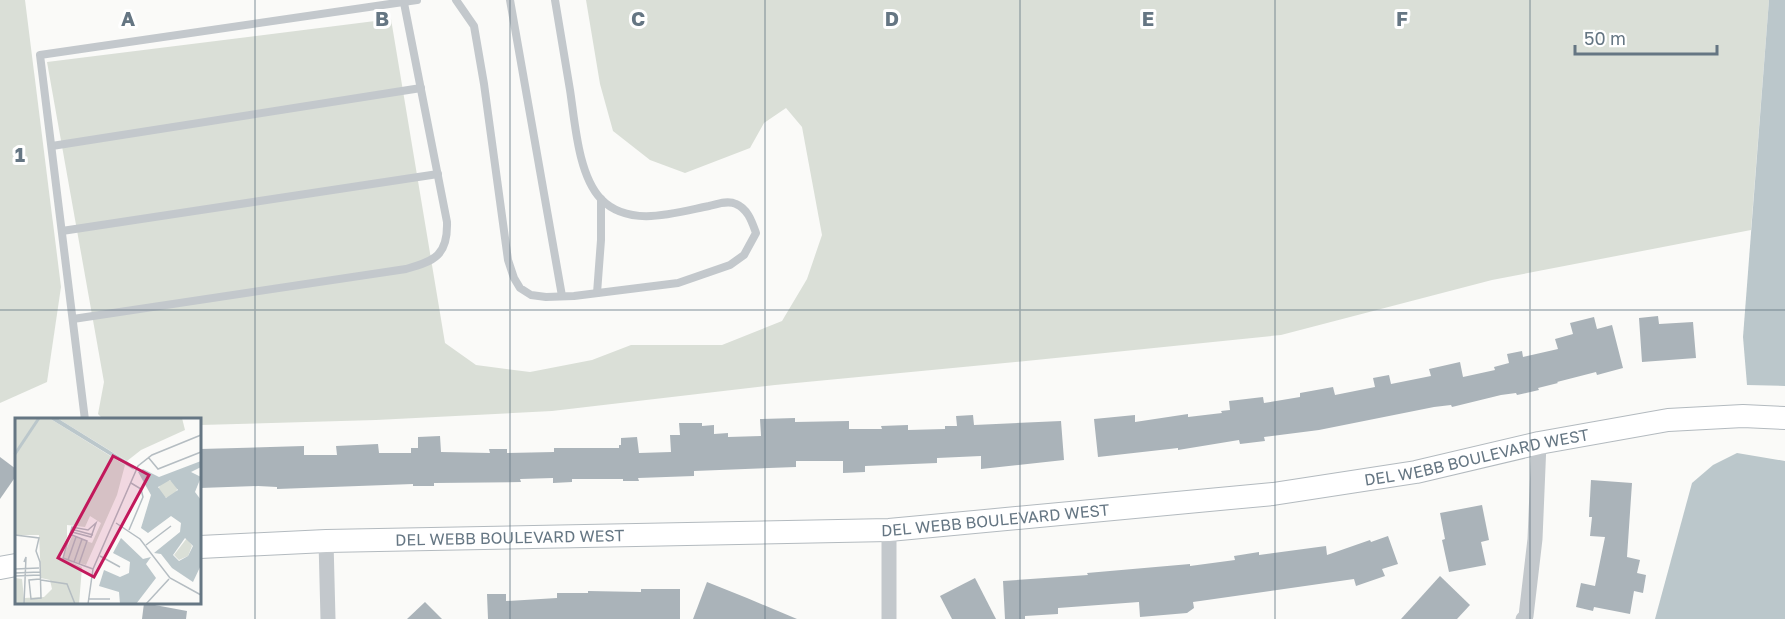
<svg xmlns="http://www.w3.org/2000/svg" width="1785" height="619" font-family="'Golos Text',sans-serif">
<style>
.green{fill:#dadfd7}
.water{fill:#bbc7cb}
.building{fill:#aab3b9}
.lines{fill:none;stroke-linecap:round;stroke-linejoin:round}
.secondary-casing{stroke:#b3babf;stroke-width:24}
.lane{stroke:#c3c8cc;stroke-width:8}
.street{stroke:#c3c8cc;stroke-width:15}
.secondary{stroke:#fff;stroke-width:22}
.grid{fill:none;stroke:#657683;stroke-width:1.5;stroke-opacity:0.55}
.labels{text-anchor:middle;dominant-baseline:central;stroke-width:6;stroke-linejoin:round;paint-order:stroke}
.street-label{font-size:16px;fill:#657683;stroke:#fff}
.inset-river{fill:none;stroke:#bbc7cb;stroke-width:3}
.inset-road{fill:none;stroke:#b5bdc2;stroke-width:1.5}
.view{fill:#c2185b;fill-opacity:0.15;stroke:#c2185b;stroke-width:3}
.inset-edge{fill:none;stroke:#657683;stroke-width:3}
.grid-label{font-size:20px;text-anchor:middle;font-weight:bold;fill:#657683;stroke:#fff;stroke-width:6;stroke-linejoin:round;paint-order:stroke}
</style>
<rect width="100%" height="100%" fill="#fafaf8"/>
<g class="green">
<path d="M0 0H25L61 287 47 382 0 403Z"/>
<path d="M586 0H1769L1751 230 1492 280 1281 335 1026 361 775 385 552 411 376 420 200 425V420L103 419 98 414 104 382 47 62 391 19 445 343 476 365 530 372 592 360 631 345H722L782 321 807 279 822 235 802 127 786 108 764 123 750 148 685 173 650 160 613 131 600 84Z"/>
</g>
<g class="water">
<path d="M1769 0H1785V386L1747 385 1743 337Z"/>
<path d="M1737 453 1785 461V619H1655L1692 483 1713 465Z"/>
</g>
<g class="building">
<path d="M1658 316 1659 324 1693 322 1696 358 1642 362 1639 318Z"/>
<path d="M1594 317 1597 329 1612 325 1623 368 1597 375 1596 372 1557 382 1558 383 1538 388 1539 390 1517 395 1516 393 1501 395 1452 407 1451 405 1434 407 1319 430 1264 437 1265 441 1240 444 1239 440 1178 450V448L1098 457 1094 419 1135 415V422L1188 414V417L1222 413 1221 411 1230 410 1229 401 1263 397 1264 403 1300 397V393L1333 387 1335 395 1375 387 1373 378 1389 375 1391 384 1431 376 1429 369 1460 362 1463 377 1495 370 1494 367 1509 363 1507 354 1522 351 1523 357 1558 349 1555 339 1573 334 1570 323Z"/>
<path d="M973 415 974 425 1061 421 1064 460 981 469V456L937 458V463L865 466V472L843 473V461H796V467L694 471V476L638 478 639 481H623V479H572V482L553 483V478L520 479 521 482 434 483V486H413V484L277 489V487L258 486 200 488V449L304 446V455H337L336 446 378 444 379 453H411V448H418V437L440 436 441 452 490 453 489 449H507V453L554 452V448H619V445H621V438L637 437 639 453 671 452 670 435H680L679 423H702V426L714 425V434L728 433V437L761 436 760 419 795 418V422L849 421V429H882L881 426 908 425V430L945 429V426H957L956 416Z"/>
<path d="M0 457 16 469V476L0 499Z"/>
<path d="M1591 480 1632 483 1627 557 1640 560 1637 573 1646 575 1643 593 1634 591 1630 614 1594 607 1593 611 1576 607 1581 583 1595 586 1605 537 1590 536 1592 517H1589Z"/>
<path d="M1482 505 1489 540 1481 542 1486 565 1449 572 1442 540 1445 539 1440 513Z"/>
<path d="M1388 536 1398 564 1382 569 1385 576 1356 586 1354 579 1193 602 1194 608 1187 613 1140 617 1139 602 1058 608V614L1025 616V619H1005L1003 581 1088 575 1087 573 1190 564V566L1235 560 1234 556 1259 552V555L1326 546 1327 555 1370 540 1371 542Z"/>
<path d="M1440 576 1470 605 1457 619H1401Z"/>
<path d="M975 578 996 619H952L940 596Z"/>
<path d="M707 582 747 598 797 619H693Z"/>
<path d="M641 589H680V619H488L487 594H506V601L557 598V593H588V591L641 592Z"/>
<path d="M425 602 442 619H407Z"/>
<path d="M144 603 187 611 186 619H142Z"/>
</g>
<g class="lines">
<defs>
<g id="secondary">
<path id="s1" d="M200 547 326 541 889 530 1273 494 1416 472 1539 443 1668 420 1743 416 1785 418"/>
<path d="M0 568 16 565"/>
</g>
</defs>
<use href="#secondary" class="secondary-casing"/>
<g class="lane">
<path d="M456 0 474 26 484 84 508 260 514 278 520 288 531 295 546 297 574 296 678 283 730 265 744 255 756 233C752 222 748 209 736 204 728 200 717 204 709 206 675 213 629 228 601 199 578 175 575 122 570 90 565 60 560 30 555 0"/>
<path d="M510 0 562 296"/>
<path d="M52 146 421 88"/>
<path d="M62 231 438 174"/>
<path d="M597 293 601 240V199"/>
<path d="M73 319 406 269C435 261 448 255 447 222L404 3"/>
<path d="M85 420 40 55 417 0"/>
</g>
<g class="street">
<path d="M889 530V619"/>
<path d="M326 541 328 619"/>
<path d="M1523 619 1526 616 1535 539 1539 443"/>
</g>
<use href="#secondary" class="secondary"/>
</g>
<path class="grid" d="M255 0V619M510 0V619M765 0V619M1020 0V619M1275 0V619M1530 0V619M0 310H1785"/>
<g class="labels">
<g class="street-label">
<text stroke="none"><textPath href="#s1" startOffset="1282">DEL WEBB BOULEVARD WEST</textPath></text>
<text stroke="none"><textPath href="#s1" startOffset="796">DEL WEBB BOULEVARD WEST</textPath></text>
<text stroke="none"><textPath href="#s1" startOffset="310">DEL WEBB BOULEVARD WEST</textPath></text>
</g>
</g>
<g transform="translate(15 418)">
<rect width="186" height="186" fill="#fafaf8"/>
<path d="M0 0H34L110 47 102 77 71 147 48 140 57 118 77 125 86 105 75 98 70 109 52 107V119L43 138 67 149 64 186H0V160L7 161 9 180 29 179 37 171 35 162 26 160 24 117H0ZM42 0H167L170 12 126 32 112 43ZM144 71a9 9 0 1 1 18 0a9 9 0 1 1-18 0ZM172 120 177 128 173 138 164 142 159 137Z" fill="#dadfd7"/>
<path d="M34 0H42L113 44 119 52ZM186 43V49L176 54 186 59 180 74 186 82V147L178 164 157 150 146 136 139 135 165 114 166 105 156 98 133 115 126 110 136 77 123 54 128 51 144 59ZM155 62 163 72 151 80 143 69ZM170 120 178 128 173 138 164 143 158 137ZM106 120 128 141 136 139 131 146 141 160 121 186H105L104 174 84 168 89 152 105 159 114 155 115 144 98 135Z" fill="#bbc7cb" fill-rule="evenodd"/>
<path class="inset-river" d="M0 36 24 0"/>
<path class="inset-road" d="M133 39 143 51 186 34M101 105 125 121 155 160 186 177M56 111 78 117M114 112 128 79 126 71 116 65M57 114 76 119 81 105 73 112 57 109 48 140 78 151M0 117 24 120 21 133 25 144 26 180 16 181 14 162 25 161M57 117 72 123 64 146M131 127 156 108M85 138 105 149M53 142 61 119M9 144 11 139 9 186M59 144 67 121M0 151 24 150M0 155 25 154M0 158 25 157M26 162 52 166 60 186M73 181H95M73 186 78 151 123 48 137 37 186 17M131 186 154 161"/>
<path class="view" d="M98 38 134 57 79 159 43 140Z"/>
<rect width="186" height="186" class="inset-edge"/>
</g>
<g class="grid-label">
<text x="128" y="26">A</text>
<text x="382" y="26">B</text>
<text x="638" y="26">C</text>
<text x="892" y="26">D</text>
<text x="1148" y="26">E</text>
<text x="1402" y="26">F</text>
<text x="20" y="162">1</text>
</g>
<path d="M1575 45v9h142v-9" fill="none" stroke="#657683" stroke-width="3"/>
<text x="1584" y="45" font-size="18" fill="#657683" stroke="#ffffff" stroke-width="4.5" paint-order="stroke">50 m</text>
</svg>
